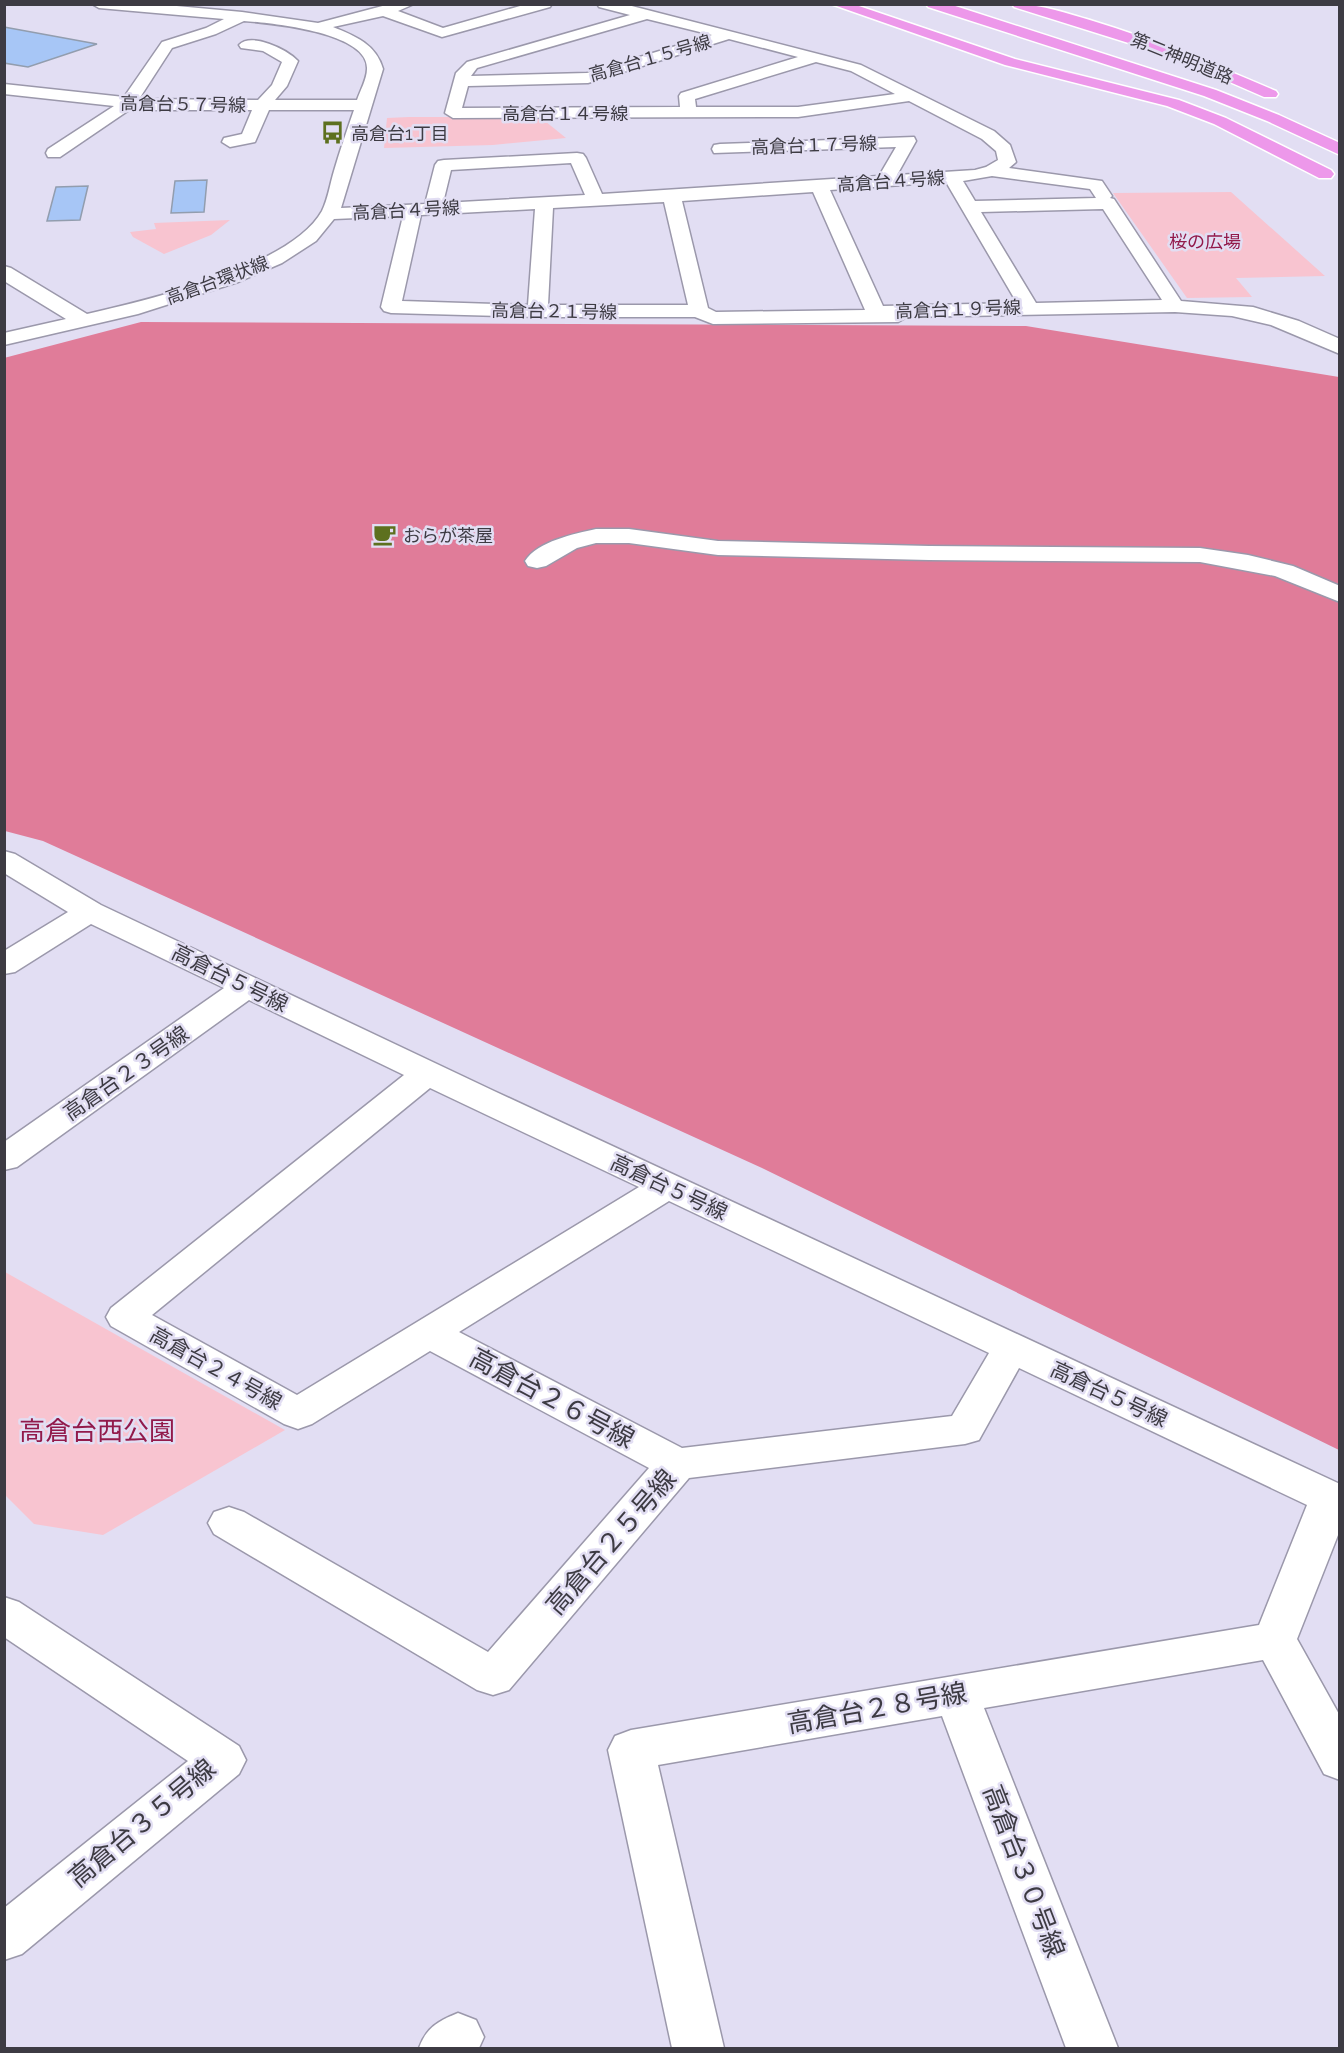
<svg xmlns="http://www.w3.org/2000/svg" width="1344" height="2053" font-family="Raleway,'Noto Sans JP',sans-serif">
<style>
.green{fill:#f8c4d0}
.forest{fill:#e07c99}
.building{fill:#a7c6f6;stroke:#929dae;stroke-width:1.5}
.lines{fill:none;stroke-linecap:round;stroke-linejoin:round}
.minor-casing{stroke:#9b98ab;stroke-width:3}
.highway-casing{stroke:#fff;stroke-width:3}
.minor{fill:#fff;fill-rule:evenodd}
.highway{fill:#ed98ea;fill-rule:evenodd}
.labels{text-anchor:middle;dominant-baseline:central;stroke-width:5;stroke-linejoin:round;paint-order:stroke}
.far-street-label{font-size:18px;fill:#3d3b43;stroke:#e2def3}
.far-poi-label{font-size:18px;fill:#3d3b43;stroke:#e2def3;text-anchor:start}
.far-park-label{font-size:18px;fill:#921a4b;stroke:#e2def3}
.street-label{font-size:21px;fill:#3d3b43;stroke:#e2def3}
.near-street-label{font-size:26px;fill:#3d3b43;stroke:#e2def3}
.near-park-label{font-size:26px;fill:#921a4b;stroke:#e2def3}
</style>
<rect width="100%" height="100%" fill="#e2def3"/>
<g class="green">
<path d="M409 117H540L566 138 493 145 384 148 387 118Z"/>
<path d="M1231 192 1325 276 1236 278 1252 297 1187 298 1113 193Z"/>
<path d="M230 220 211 235 164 254 133 237 130 232 156 229 154 223Z"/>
<path d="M5 1272 285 1430 103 1535 34 1524 5 1495Z"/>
</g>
<path class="forest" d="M141 322 1026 326 1339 377V1450L762 1168 43 841 5 831 4 358Z"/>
<g class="building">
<path d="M4 27 97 44 28 67 4 63Z"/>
<path d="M207 180 204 212 171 213 175 181Z"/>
<path d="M88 186 80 220 47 221 56 187Z"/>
</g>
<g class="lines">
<defs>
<g id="minor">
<path d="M92 4H155L242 12 318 23 390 4H414L398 11 443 28 527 4H552L550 7 442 37 383 16 333 27C355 36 376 44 383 69L341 208 425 204 435 165 438 161 444 160 577 153 583 154 586 158 602 194 879 176 896 147 714 153 712 149 714 145 720 144 914 137 916 141 897 175 975 170 986 167 998 160 996 151 982 139 909 101 798 117 453 118 445 113 456 73 467 62 630 15 599 7 597 4H624L861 65 994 131 1010 145 1016 162 1009 168 1102 181 1112 196 1110 198 1114 199 1181 301 1253 307 1299 321 1340 339V354L1271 325 1232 316 1175 312 907 317 898 322 713 324 695 317H538L391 313 384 311 381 307 403 216 334 219 316 241 282 263 238 282 138 314 4 345V333L66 319 4 281V266L11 268 87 314C147 300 291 267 322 211 328 199 330 184 334 171 340 150 347 130 354 110H269L255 142 230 147 222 142 224 138 242 134 252 110H153L132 108 60 157H48L46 153 48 149 114 106 4 94V84L124 97 162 42 206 28 224 19 99 8ZM647 19 712 35 587 73 471 76 477 68ZM244 21C269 23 369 32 367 69 367 79 360 91 357 100H275L287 86 298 61C287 49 251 32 239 45L241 48 263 51 282 62 272 85 258 100 139 99 172 48 216 34ZM729 39 798 57 681 93 679 96 680 107 462 108 468 86 588 83ZM816 62 851 71 895 94 798 107H696L695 99ZM571 163 585 195 443 203 451 170ZM992 176 1090 189 1096 198 975 201 963 181ZM946 182 1017 303 883 306 830 190ZM813 192 865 310 716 312 708 308 682 201ZM664 202 688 305H548L553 208ZM535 209 528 305 402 301 421 215ZM1103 209 1162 300 1036 303 981 212Z"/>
<path d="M596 529H629L718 541 929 546 1200 548 1248 555 1293 566 1340 586V602L1275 576 1200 562 929 560 718 555 629 543H596L577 548 546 566 537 568 528 566 525 561C538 541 574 534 596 529Z"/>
<path d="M4 851 15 854 101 905 494 1091 1340 1484V1530L1297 1639 1340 1716V1780L1324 1774 1263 1660 984 1708 1118 2048H1066L942 1716 658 1765 724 2048H672L608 1750 615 1736 631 1730 1259 1625 1307 1505 1019 1368 979 1440 965 1444 689 1478 509 1690 493 1695 477 1690 214 1534 208 1523 214 1512 229 1507 244 1512 488 1652 649 1468 430 1351 312 1424 298 1429 284 1424 111 1326 106 1317 111 1308 404 1075 249 1000 17 1167 4 1170V1142L224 988 91 924 15 972 4 974V951L68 912 4 873ZM430 1088 639 1187 297 1395 152 1315ZM669 1201 989 1353 952 1416 682 1448 459 1332Z"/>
<path d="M4 1597 19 1602 239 1746 246 1760 239 1774 22 1954 4 1960V1908L188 1761 4 1637Z"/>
<path d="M458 2013 476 2020 484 2037 479 2048H419C426 2028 438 2021 458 2013Z"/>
</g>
<g id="highway">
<path d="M831 4H853L1015 59 1179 100 1226 118 1331 170 1334 174 1331 178H1319L1214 124 1167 106 1005 65Z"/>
<path d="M926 4H949L1216 90 1279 115 1340 143V155L1267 121 1204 96 928 7Z"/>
<path d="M1012 4C1042 4 1065 13 1093 21 1156 40 1215 65 1276 91L1278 94 1276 97H1264L1170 56 1014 7Z"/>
</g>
</defs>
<use href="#minor" class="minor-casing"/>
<use href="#highway" class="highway-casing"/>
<use href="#minor" class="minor"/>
<use href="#highway" class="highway"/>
</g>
<defs>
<symbol id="bus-bare" viewBox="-9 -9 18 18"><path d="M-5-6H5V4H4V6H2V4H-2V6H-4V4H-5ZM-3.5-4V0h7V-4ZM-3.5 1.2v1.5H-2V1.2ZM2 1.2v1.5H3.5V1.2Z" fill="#5d701f" stroke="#e2def3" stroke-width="2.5" paint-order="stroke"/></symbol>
<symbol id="cafe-bare" viewBox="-9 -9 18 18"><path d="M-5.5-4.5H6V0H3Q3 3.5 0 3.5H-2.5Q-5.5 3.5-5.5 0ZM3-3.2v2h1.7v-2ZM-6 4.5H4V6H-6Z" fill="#5d701f" stroke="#e2def3" stroke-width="2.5" paint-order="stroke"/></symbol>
</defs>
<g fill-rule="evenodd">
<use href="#bus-bare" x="316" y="116" width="33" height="33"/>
<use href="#cafe-bare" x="368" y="518" width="33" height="33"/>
</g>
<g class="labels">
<g class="far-street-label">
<text transform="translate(650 58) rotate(-16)">高倉台１５号線</text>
<text transform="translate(1182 58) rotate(22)">第二神明道路</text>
<text transform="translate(183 104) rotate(1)">高倉台５７号線</text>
<text x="565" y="113">高倉台１４号線</text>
<text transform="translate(814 145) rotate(-2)">高倉台１７号線</text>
<text transform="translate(891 181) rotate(-4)">高倉台４号線</text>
<text transform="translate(406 210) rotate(-3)">高倉台４号線</text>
<text transform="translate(217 280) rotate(-20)">高倉台環状線</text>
<text transform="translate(958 309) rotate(-2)">高倉台１９号線</text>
<text transform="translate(554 311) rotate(1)">高倉台２１号線</text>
</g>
<g class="far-poi-label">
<text x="351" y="133">高倉台1丁目</text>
<text x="403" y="535">おらが茶屋</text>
</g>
<g class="far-park-label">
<text x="1205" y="241">桜の広場</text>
</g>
<g class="street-label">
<text transform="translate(230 978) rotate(26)">高倉台５号線</text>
<text transform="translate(126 1073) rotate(-35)">高倉台２３号線</text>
<text transform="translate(669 1187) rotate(25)">高倉台５号線</text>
<text transform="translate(216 1368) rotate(29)">高倉台２４号線</text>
<text transform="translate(1109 1394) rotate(25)">高倉台５号線</text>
</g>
<g class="near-street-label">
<text transform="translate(552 1398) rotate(28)">高倉台２６号線</text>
<text transform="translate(611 1542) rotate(-49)">高倉台２５号線</text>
<text transform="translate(877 1708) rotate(-10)">高倉台２８号線</text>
<text transform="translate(142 1823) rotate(-40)">高倉台３５号線</text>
<text transform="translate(1024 1871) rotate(69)">高倉台３０号線</text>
</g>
<g class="near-park-label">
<text x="97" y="1431">高倉台西公園</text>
</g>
</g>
<rect width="1344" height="2053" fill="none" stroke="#3d3b43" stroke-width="12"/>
</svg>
